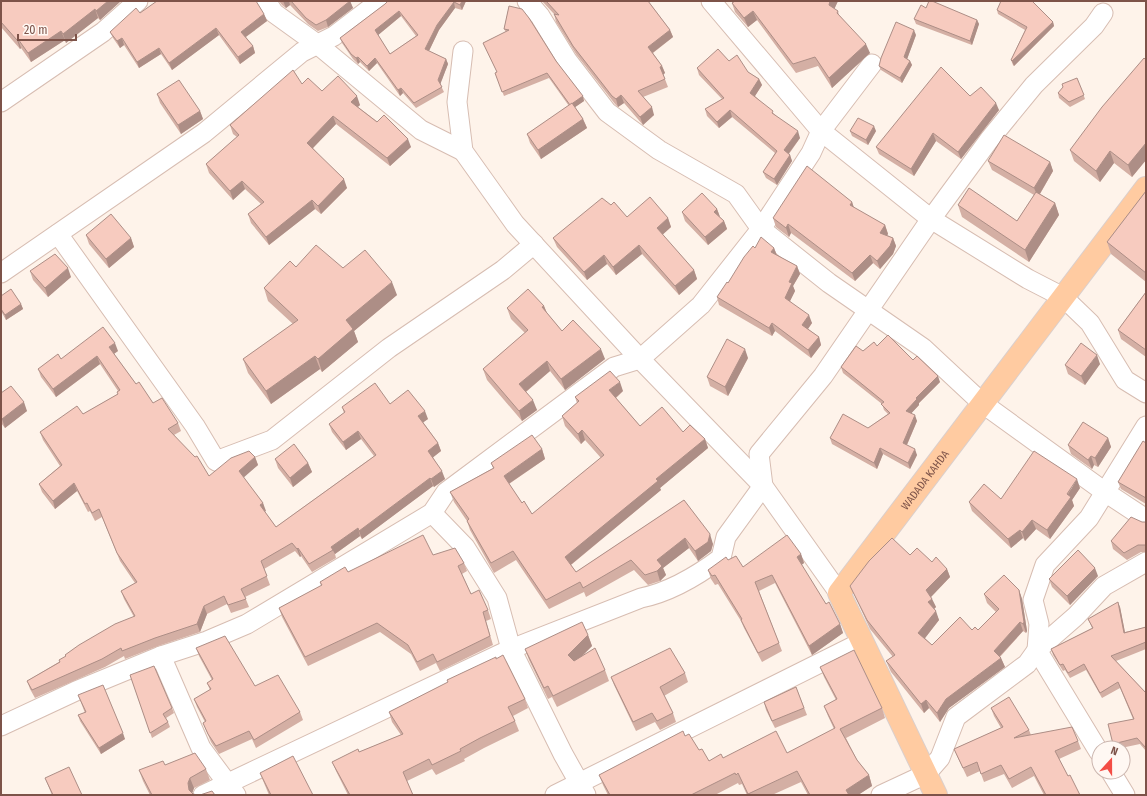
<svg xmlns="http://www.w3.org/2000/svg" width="1147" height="796" viewBox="0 0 1147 796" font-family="'Fira Sans Condensed',sans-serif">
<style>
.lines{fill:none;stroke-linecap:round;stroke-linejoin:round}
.minor-casing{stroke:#d7bdb2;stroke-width:21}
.major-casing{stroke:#dbcfcc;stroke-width:24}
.minor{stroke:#fff;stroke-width:19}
.major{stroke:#ffcba1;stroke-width:22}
.wall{fill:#d4afa4;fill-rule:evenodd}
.shaded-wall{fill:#ad8e86}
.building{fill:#f7cbbf;stroke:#ad8e86;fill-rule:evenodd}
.labels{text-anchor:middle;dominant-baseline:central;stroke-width:3.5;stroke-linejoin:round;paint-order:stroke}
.street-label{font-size:11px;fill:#7d5349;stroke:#fff8f3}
</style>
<rect width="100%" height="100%" fill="#fef3ea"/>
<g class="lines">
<defs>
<g id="minor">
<polyline points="266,1 274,13 317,44 421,130 463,151"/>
<polyline points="527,1 540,16 567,60 607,112 659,150 736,194 761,229 829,283 923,348 982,403 1105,492 1146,519"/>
<polyline points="711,1 821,131 931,219 1028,279 1063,297 1090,323 1125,380 1146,393"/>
<polyline points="463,51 457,102 463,151 515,224 640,359 763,486 839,593"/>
<polyline points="1,102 103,32 138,1"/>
<polyline points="58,234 195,426 216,461 272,440 389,348 503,270 534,244"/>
<polyline points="1,273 204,133 302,52 334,36 380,1"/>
<polyline points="432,513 465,547 497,598 511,649 563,754 586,795"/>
<polyline points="161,656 201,748 236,795"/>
<polyline points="1,726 76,691 161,656 207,641 247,624 432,513 446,492 614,367 640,359 701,305 761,229 811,153 821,131 872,64"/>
<polyline points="1099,752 1037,650 1039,624 1033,600 1045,565 1089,518 1146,426"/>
<polyline points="1111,772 1125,795"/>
<path d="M203 795 511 649 641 598C670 592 697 576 721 558L726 537 763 486 759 454 823 376 931 219 989 140 1034 85 1094 26 1103 13"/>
<polyline points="555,795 862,642"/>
<polyline points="881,795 926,774 940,758 956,717 1027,664 1037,650 1076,616 1104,586 1146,562"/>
</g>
<g id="major">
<path id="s1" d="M936 795 839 593 1146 188"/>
</g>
</defs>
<use href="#minor" class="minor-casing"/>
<use href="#major" class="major-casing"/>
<use href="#minor" class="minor"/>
<use href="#major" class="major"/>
</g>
<g class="wall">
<polygon points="1,1 121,1 100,20 98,18 66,43 65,40 31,62 21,48 20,49 1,27"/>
<polygon points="279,1 350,1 353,8 328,27 318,31 308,24 290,5 286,8 282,5"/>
<path d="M466 1 462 10 455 8 439 30 429 51 446 59 448 64 440 84 444 92 416 108 403 93 400 96 377 63 369 71 360 62 358 64 353 59 342 43 340 38 385 4ZM401 16 416 36 390 54 378 35Z"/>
<polygon points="542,1 648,1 670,30 673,37 653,53 662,66 665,73 663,74 668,87 643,97 654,115 643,125 624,103 618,107 615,104 576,54 556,22 554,14"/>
<polygon points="735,1 838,1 834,9 838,11 839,15 870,53 832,88 818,66 796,73 757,20 748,27 735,12 732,3"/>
<polygon points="509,6 556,61 584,101 575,107 583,119 587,128 541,159 530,143 527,134 569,106 549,78 504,96 495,73 497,72 483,43 506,32 504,29"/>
<polygon points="926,8 977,20 979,24 972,45 916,24 914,19"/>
<polygon points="997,10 1053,22 1054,26 1014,66 1013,65 1011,60 1025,30 998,14"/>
<polygon points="264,14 267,21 246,37 253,46 255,53 240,64 219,35 172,70 161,54 139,68 124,45 120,48 113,38 110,32"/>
<polygon points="916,35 907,59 910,61 912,65 902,83 881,70 879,66"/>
<polygon points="1146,60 1146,160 1132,177 1114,163 1100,182 1074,161 1070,150"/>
<polygon points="729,61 748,72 759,79 762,85 755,96 800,138 789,154 790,155 792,161 777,185 766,178 763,172 775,153 732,117 719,128 707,116 705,109 722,99 699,75 697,68"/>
<polygon points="1077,78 1085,99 1070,107 1059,98 1058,93"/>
<polygon points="302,84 360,105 358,107 411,147 390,166 336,124 313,148 347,188 321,214 315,209 269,245 251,223 248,214 261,204 245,189 233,200 209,173 206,164 237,137 233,134 230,125"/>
<polygon points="157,94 200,111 203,119 181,134 160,103"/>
<polygon points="970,96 999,110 961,159 936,141 914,176 879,154 876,147"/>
<polygon points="850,131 876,131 868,145 852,136"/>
<polygon points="988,161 1050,162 1053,171 1040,194 1055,203 1059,215 1029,262 962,217 958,205 1017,221 1034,195 992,170"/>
<polygon points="1146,191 1146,282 1111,254 1107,242"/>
<polygon points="852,202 854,208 885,225 888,234 887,235 893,238 896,246 893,254 880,269 873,263 855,281 791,233 789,237 776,227 773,218"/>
<polygon points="611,205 627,217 668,218 671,227 662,235 694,270 697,279 679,295 642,254 616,275 607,264 587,280 557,247 553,238"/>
<polygon points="717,209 720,217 724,221 727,229 708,245 685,221 682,212"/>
<polygon points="86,235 131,238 134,247 109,268 89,244"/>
<polygon points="755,248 774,248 777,255 797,266 800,274 793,286 795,291 790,301 812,323 808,329 819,337 821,345 811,358 775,331 772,336 719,305 717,297 728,283"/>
<polygon points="296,267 343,268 397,295 354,331 358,342 322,372 320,369 271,404 248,373 243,359 293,324 268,301 264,288"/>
<polygon points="30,271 71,277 48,297 33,280"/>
<polygon points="1146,292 1146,357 1121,339 1118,330"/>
<polygon points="1,296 21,304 23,309 6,320 1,311"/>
<polygon points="544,306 547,313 562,331 605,359 565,390 550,371 526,392 537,410 522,421 487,380 483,369 525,333 511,319 507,308"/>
<polygon points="877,346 913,360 940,382 919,403 919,405 911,413 917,421 907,445 917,455 910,469 883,454 877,469 832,444 830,438 868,428 888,414 884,410 882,404 843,373 841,367 863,351"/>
<polygon points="118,351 114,354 136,384 153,403 178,423 181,431 174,435 209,476 255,457 258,465 243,477 263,503 265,512 276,527 374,456 361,439 346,450 332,432 329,424 344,413 342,407 390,404 428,419 423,422 438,443 441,451 433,457 445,479 434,487 433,486 362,539 360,536 335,554 336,558 312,572 301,556 300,557 295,551 264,569 270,585 245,597 249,607 231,613 227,604 207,614 200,632 158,646 125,659 124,656 105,667 35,698 30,689 27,681 134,617 124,599 121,591 135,583 120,561 102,517 95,521 90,511 88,512 77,491 55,509 42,492 39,484 60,466 43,440 40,432 83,414 118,394 118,391 100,364 56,397 41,377 38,369 61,359"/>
<polygon points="748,358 728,396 710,386 707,377"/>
<polygon points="1100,364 1085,385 1068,374 1065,365"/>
<polygon points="623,391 616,398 640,426 683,432 705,439 708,448 660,488 661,490 571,565 576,572 684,500 713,544 711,551 698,561 689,548 663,568 666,575 660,581 648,585 634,570 586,597 584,592 549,609 516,560 494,573 470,530 467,521 454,502 450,492 493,468 491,463 542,449 545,459 509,484 522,503 532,514 601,458 585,440 581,444 565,426 562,416 577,403 575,397"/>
<polygon points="1,393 27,411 5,428 1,423"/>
<polygon points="1108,438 1111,447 1098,467 1094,465 1092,469 1071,454 1068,445"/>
<polygon points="1146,443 1146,504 1121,489 1118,482"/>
<polygon points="275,459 308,463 312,472 293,487 278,468"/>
<polygon points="1080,488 1072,500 1074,506 1050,539 1036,529 1025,541 1023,538 1011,548 972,511 969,502 1001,499"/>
<polygon points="1142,522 1146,522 1146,552 1141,552 1127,560 1113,549 1111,541"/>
<polygon points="801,554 804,563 801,565 826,604 840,624 843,633 812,655 775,583 759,591 782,651 762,662 744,628 741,621 718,584 715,585 711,579 708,570 743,567"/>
<polygon points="433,555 464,563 467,571 462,574 471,594 488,610 491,619 486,621 493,645 440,671 436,663 420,671 411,654 380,632 308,666 282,617 279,608 321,586 320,582 348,572"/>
<polygon points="910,555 932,562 947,569 950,577 931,597 936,607 934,609 939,620 925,638 932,645 972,630 978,630 996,612 987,603 984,594 1019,590 1022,599 1027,631 1026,633 1023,631 1000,657 1001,658 1005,667 949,708 940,722 929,708 924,713 891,672 886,661 893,657 870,629 854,594 850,586"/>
<polygon points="1098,576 1070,605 1052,587 1049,579"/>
<polygon points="1120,607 1125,632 1146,627 1146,649 1116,661 1146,693 1146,751 1140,744 1121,748 1114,748 1113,744 1133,719 1120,688 1102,698 1086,670 1070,678 1065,670 1063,671 1053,655 1051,649 1092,628 1088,619"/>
<polygon points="588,635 592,646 583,655 605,670 609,681 557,707 552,697 548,699 529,660 525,649"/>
<polygon points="196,648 255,686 300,712 303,720 256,748 252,739 219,754 211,742 203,723 205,722 197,707 194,699 210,690 207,683 212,680 199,656"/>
<polygon points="496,659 525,699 528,708 513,716 519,731 484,748 464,759 465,761 436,775 432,769 407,781 413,795 348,795 336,771 332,762 359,752 401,735 392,722 389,712"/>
<polygon points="820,667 882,708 885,718 846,738 857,760 869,775 872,786 858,795 808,795 801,782 772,795 747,795 742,784 739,785 738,783 715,795 608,795 603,785 599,775 685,736 709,761 723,758 787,753 834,729 828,716 824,706 836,700 824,677"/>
<polygon points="685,673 688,682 664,696 673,713 676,722 660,730 655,722 636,731 614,685 611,677"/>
<polygon points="130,675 172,708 174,713 166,718 168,722 170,727 152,738"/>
<polygon points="796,687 807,715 775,728 766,710 764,702"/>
<polygon points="78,695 125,739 101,754 80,721 78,715 85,713"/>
<polygon points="991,708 1029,730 1031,735 1078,741 1081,749 1059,759 1068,776 1080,795 1044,795 1034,776 1012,788 1004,774 984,782 980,771 967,777 958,758 954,749 1001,728 994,716"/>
<polygon points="165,765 206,769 210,780 194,788 192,793 197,795 150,795 143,781 139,770"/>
<polygon points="260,773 313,795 269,795 264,783"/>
<polygon points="45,778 82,795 52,795"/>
</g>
<g class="shaded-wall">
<polygon points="108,1 121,1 100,20 96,11"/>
<polygon points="283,1 289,1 290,5 286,8"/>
<polygon points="350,1 353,8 328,27 326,20"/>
<polygon points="462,1 466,1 462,10 460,5"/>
<polygon points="830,1 838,1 832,14 829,5"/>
<polygon points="454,2 455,8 439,30 427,55 425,49 437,25"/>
<polygon points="95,9 98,18 66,43 63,34"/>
<polygon points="399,11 401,16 377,36 375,30"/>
<polygon points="753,11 757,20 748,27 744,18"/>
<polygon points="264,14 267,21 244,38 241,32"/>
<polygon points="977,20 979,24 972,45 970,41"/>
<polygon points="1053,22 1054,26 1014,66 1012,61"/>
<polygon points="216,28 219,35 172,70 169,63"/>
<polygon points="670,30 673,37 651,54 648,47"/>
<polygon points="914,30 916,35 906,62 904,57"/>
<polygon points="61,31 65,40 31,62 28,53"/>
<polygon points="122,38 124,45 120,48 117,41"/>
<polygon points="18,39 21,48 20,49 17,40"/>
<polygon points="866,44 870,53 832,88 829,78"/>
<polygon points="253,46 255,53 240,64 238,57"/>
<polygon points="159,48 161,54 139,68 137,62"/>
<polygon points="358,57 360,62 358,64 356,58"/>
<polygon points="375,58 377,63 369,71 367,66"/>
<polygon points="446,59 448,64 440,85 438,80"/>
<polygon points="910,61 912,65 902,83 900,78"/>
<polygon points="662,66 665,73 663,75 660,67"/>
<polygon points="759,79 762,85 753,99 750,93"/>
<polygon points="401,88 403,93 400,96 398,90"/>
<polygon points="621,95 624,103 618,107 616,99"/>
<polygon points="357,96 360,105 354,110 351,102"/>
<polygon points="583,96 584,101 571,110 570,105"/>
<polygon points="996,103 999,110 961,159 958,152"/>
<polygon points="652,107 654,115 643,125 640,117"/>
<polygon points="730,110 732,117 719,128 717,122"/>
<polygon points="200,111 203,119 181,134 178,125"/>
<polygon points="333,116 336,124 310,151 307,143"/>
<polygon points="583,119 587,128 541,159 538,150"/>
<polygon points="874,126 876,131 868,145 866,140"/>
<polygon points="798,131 800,138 786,157 784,150"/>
<polygon points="933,133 936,141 914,176 911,169"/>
<polygon points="408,139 411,147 390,166 387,158"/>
<polygon points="1146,143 1146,160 1132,177 1128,165"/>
<polygon points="1110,151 1114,163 1100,182 1096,171"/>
<polygon points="790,155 792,161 777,185 774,179"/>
<polygon points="1050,162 1053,171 1038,197 1034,188"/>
<polygon points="344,179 347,188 321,214 318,206"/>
<polygon points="242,181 245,189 233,200 230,191"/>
<polygon points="312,200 315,209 269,245 266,237"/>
<polygon points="852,202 855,211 850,205"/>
<polygon points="1055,203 1059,215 1029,262 1025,250"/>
<polygon points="717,209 720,217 714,212"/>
<polygon points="668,218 671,227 660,237 657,228"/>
<polygon points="724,221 727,229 708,245 705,237"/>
<polygon points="788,224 791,233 789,237 786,228"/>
<polygon points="885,225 888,234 883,241 880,233"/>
<polygon points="131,238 134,247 109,268 106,259"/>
<polygon points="893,238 896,246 893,254 880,269 877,261"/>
<polygon points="639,245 642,254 616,275 613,267"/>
<polygon points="774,248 777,256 771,252"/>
<polygon points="604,255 607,264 587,280 584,272"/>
<polygon points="870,255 873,263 855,281 852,273"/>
<polygon points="797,266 800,274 793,286 795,291 788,305 785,298 789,282"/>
<polygon points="68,268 71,277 48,297 45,288"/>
<polygon points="694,270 697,279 679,295 675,286"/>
<polygon points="392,282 397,295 354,331 358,342 322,372 318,359 346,320"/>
<polygon points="21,304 23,309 6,320 5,315"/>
<polygon points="544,306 548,316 542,307"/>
<polygon points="809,315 812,323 805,333 802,325"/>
<polygon points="772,323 775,331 772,336 769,328"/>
<polygon points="819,337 821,345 811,358 808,350"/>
<polygon points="115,343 118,351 112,355 109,347"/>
<polygon points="601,349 605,359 565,390 561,379"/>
<polygon points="745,349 748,358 728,396 725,387"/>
<polygon points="1097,355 1100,364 1085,385 1081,376"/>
<polygon points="97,356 100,364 56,397 53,389"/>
<polygon points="315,356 320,369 271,404 266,391"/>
<polygon points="547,361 550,371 523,394 519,384"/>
<polygon points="938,376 940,382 919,403 919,405 908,417 906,411 916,398"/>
<polygon points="620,382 623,391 613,400 609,390"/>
<polygon points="533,400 537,410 522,421 519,411"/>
<polygon points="24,402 27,411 5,428 2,419"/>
<polygon points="425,411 428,419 421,424 418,416"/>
<polygon points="915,415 917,421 905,449 903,443"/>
<polygon points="582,430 585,440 581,444 578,434"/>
<polygon points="358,431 361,439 346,450 343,442"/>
<polygon points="1108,438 1111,447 1098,467 1095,458"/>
<polygon points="705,439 708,448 660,488 661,490 568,567 565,557 656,479"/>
<polygon points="438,443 441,451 431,459 428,451"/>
<polygon points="880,448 883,454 877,469 874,463"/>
<polygon points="542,449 545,459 507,485 504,476"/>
<polygon points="915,449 917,455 910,469 908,463"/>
<polygon points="1091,456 1094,465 1092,469 1088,460"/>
<polygon points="255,457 258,465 242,479 239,471"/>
<polygon points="308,463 312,472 293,487 290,478"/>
<polygon points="442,471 445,479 434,487 431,479"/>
<polygon points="430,478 433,486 362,539 359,531"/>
<polygon points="1077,479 1080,488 1072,500 1074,506 1050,539 1047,530"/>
<polygon points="74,483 77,491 55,509 53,501"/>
<polygon points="263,503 266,511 263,513 260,505"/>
<polygon points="1032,520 1036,529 1025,541 1022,532"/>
<polygon points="358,528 360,536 335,554 331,547"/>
<polygon points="1020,530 1023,538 1011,548 1008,539"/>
<polygon points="710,534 713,544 711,551 698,561 695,551"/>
<polygon points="685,538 689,548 663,568 666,575 660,581 657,571 657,560"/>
<polygon points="298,548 301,556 300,557 297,549"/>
<polygon points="801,554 804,563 800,566 797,557"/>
<polygon points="1095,568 1098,576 1070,605 1067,596"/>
<polygon points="947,569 950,577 929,599 926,590"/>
<polygon points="1019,590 1022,599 1027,631 1026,633 1023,624"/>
<polygon points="932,599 936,607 932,611 928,602"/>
<polygon points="1118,602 1120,607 1126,638 1124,633"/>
<polygon points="204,606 207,614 200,632 197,624"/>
<polygon points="936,611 939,620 922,642 918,633"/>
<polygon points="1020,622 1023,631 997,659 994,651"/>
<polygon points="840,624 843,633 812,655 809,646"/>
<polygon points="588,635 592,646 572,666 568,655"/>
<polygon points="1001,658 1005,667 949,708 940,722 937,713 946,699"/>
<polygon points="926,700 929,708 924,713 921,704"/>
<polygon points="123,733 125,739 101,754 99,748"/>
<polygon points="869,775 872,786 858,795 848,795 846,790"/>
<polygon points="190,778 194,788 192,794 189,790 188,783"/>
</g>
<g class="building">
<polygon points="1,1 108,1 96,11 95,9 63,34 61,31 28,53 18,39 17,40 1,22"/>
<polygon points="157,1 256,1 264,14 241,32 253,46 238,57 216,28 169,63 159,48 137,62 122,38 117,41 110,32 136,8 140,13"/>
<polygon points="291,1 350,1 326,20 316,25 306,18"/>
<path d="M388 1H462L460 5 454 2 437 25 425 49 446 59 438 80 442 87 414 103 401 88 398 90 375 58 367 66 358 57 356 58 351 54 340 38 385 4ZM399 11 418 35 390 54 375 30Z"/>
<polygon points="546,1 648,1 670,30 648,47 662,66 660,67 665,79 638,91 652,107 640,117 621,95 616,99 612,96 573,46 554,14 559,15"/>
<polygon points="735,1 830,1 829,5 838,11 837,13 866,44 829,78 815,57 793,64 753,11 744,18 732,3"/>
<polygon points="929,1 932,1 977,20 970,41 914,19 921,5 926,8"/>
<polygon points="1001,1 1032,1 1053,22 1012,61 1011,60 1027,27 997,10"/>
<polygon points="509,6 522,9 529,18 556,61 583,96 570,105 547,73 502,92 495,73 497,72 483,43 509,30 504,29"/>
<polygon points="896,22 914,30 904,57 910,61 900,78 879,66 881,58"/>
<polygon points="718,49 729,61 737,55 748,72 759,79 750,93 773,111 772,113 798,131 784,150 790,155 774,179 763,172 777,151 730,110 717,122 705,109 724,98 697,68"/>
<polygon points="1144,58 1146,60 1146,143 1128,165 1110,151 1096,171 1070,150 1102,107"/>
<polygon points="941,67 970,96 981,87 996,103 958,152 933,133 911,169 876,147"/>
<polygon points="293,70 302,84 308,78 322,91 338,76 357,96 351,102 377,122 384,115 408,139 387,158 333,116 307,143 344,179 318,206 312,200 266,237 248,214 264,202 242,181 230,191 206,164 239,135 230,125"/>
<polygon points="1077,78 1084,95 1069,102 1058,93 1063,87 1062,84"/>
<polygon points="179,80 200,111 178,125 157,94"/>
<polygon points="572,103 583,119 538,150 527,134"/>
<polygon points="858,118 874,126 866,140 850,131"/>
<polygon points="1004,135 1050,162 1034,188 988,161"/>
<polygon points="807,166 852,202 850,205 885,225 880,233 893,238 890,246 877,261 870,255 852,273 788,224 786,228 773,218"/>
<polygon points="969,188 1017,221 1036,192 1055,203 1025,250 958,205"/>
<polygon points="1146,191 1146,273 1107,242"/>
<polygon points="702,193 717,209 714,212 724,221 705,237 682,212"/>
<polygon points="650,197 668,218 657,228 694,270 675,286 639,245 613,267 604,255 584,272 553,238 602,198 611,205 614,202 627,217"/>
<polygon points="111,214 131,238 106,259 86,235"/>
<polygon points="761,237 774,248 771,252 797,266 789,282 792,283 785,298 809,315 802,325 819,337 808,350 772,323 769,328 717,297 727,282 728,283 744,257 753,246 755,248"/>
<polygon points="316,245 343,268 365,250 392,282 346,320 353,329 318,359 315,356 266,391 243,359 298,320 264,288 290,261 296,267"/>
<polygon points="55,254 68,268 45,288 30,271"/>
<polygon points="11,289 21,304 5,315 1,309 1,296"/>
<polygon points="528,289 544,306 542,307 562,331 573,320 601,349 561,379 547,361 519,384 533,400 519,411 483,369 528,330 507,308"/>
<polygon points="1146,292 1146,350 1118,330"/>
<polygon points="103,327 115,343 109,347 136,384 139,382 153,403 162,398 178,423 168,429 195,457 197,456 209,476 231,458 249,451 255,457 239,471 263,503 260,505 276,527 376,455 358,431 343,442 329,424 345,412 342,407 375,383 390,404 408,390 425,411 418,416 438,443 428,451 442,471 431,479 430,478 359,531 358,528 331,547 333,550 309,564 298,548 297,549 292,543 261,561 267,576 241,589 246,599 228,605 224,596 204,606 197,624 155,638 122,651 121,648 102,659 32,690 27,681 60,662 59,660 66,656 65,655 79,645 115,624 135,616 121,591 137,582 117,553 99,509 92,513 87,503 85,504 74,483 53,501 39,484 62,465 40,432 77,406 83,414 118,394 117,392 120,390 97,356 53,389 38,369 58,354 61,359"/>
<polygon points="888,335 913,360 917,356 938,376 916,398 917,399 906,411 915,415 903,443 915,449 908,463 880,448 874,463 830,438 843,414 868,428 890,413 881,404 884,402 841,367 856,346 863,351 874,342 877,346"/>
<polygon points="727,339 745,349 725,387 707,377"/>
<polygon points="1081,343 1097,355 1081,376 1065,365"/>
<polygon points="610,371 620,382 609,390 640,426 662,407 683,432 690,425 705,439 656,479 658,481 565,557 576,572 684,500 710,534 708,542 695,551 685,538 657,560 662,566 657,571 645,575 631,560 583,588 580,582 546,600 513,551 491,563 467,521 469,519 450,492 494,468 491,463 532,435 542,449 504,476 522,503 524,501 532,514 604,455 582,430 578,434 562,416 579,401 575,397"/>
<polygon points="11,386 24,402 2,419 1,418 1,393"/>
<polygon points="1083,422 1108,438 1095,458 1091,456 1088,460 1068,445"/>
<polygon points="1143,441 1146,443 1146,498 1118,482"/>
<polygon points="294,444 308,463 290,478 275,459"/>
<polygon points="1034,451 1077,479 1067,494 1071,497 1047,530 1032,520 1022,532 1020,530 1008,539 969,502 984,484 1001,499"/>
<polygon points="1131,517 1142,522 1146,522 1146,545 1138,545 1124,553 1111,541"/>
<polygon points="423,535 433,555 455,548 464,563 458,566 471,594 479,590 488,610 483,612 490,636 437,662 433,654 417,662 408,645 377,623 305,657 279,608 322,585 320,582 345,567 348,572"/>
<polygon points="787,535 801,554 797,557 826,604 829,602 840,624 809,646 772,575 755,582 779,643 758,653 741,620 742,619 715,575 712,576 708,570 726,557 728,560 736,556 743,567"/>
<polygon points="892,538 910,555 917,548 932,562 936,557 947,569 926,590 932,599 928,602 936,611 918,633 932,645 960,617 972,630 975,627 978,630 999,609 984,594 1004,575 1019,590 1024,622 1023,624 1020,622 994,651 1001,658 946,699 937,713 926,700 921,704 888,663 886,661 895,655 867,620 850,586 869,561"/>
<polygon points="1078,550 1095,568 1067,596 1049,579"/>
<polygon points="1118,602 1124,633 1146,627 1146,642 1111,656 1146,693 1146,748 1137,738 1113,744 1108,724 1134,719 1118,682 1100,693 1084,664 1068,673 1063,664 1060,665 1051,649 1093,628 1088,619"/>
<polygon points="582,622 588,635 568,655 574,661 595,648 605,670 553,696 548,686 544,688 525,649"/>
<polygon points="225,636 255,686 278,675 300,712 254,740 249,731 216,746 208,734 203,723 206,721 194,699 211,689 207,683 213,679 196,648"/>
<polygon points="670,648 685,673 660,687 673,713 657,721 652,713 633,722 611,677"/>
<polygon points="854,650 882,708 840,729 857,760 869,775 846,790 849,795 810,795 797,771 748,794 738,773 736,775 735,773 691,795 610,795 599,775 683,731 685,736 689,734 699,750 702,749 709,761 721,754 723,758 776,731 787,753 835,728 824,706 837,699 820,667"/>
<polygon points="503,655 525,699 508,707 515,721 480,738 460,749 461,751 432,765 429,759 403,772 413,795 350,795 332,762 358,749 359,752 403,734 389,712 448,682 447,680 496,657 496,659"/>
<polygon points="154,666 172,708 163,714 168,722 150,733 130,675"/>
<polygon points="103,685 123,733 99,748 78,715 86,712 78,695"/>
<polygon points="796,687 804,708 772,721 764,702"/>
<polygon points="1009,697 1029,730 1014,738 1072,727 1078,741 1055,751 1068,776 1070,775 1080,795 1046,795 1031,767 1009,779 1001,765 981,774 977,762 963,768 954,749 1003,727 991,708"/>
<polygon points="195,753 206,769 190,778 188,783 189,790 193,794 197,795 152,795 139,770 163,761 165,765"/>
<polygon points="293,756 313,795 285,795 285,794 284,795 271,795 260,773"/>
<polygon points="69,767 82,795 53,795 45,778"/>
<polygon points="212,791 215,795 200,795"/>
</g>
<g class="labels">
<g class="street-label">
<text stroke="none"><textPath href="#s1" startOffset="366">WADADA KAHDA</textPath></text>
</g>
</g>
<rect width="1147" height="796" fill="none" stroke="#7d5349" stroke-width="4"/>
<g transform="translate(1111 760) rotate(21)"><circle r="19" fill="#fff8f3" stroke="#cbb6af"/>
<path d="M0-3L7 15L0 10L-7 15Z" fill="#f34d45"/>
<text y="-6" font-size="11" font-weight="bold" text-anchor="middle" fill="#7d5349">N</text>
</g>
<path d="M18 34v6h58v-6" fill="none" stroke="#7d5349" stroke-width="2"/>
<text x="24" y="34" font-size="12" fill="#7d5349" stroke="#fff8f3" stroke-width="3" paint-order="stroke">20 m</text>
</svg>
